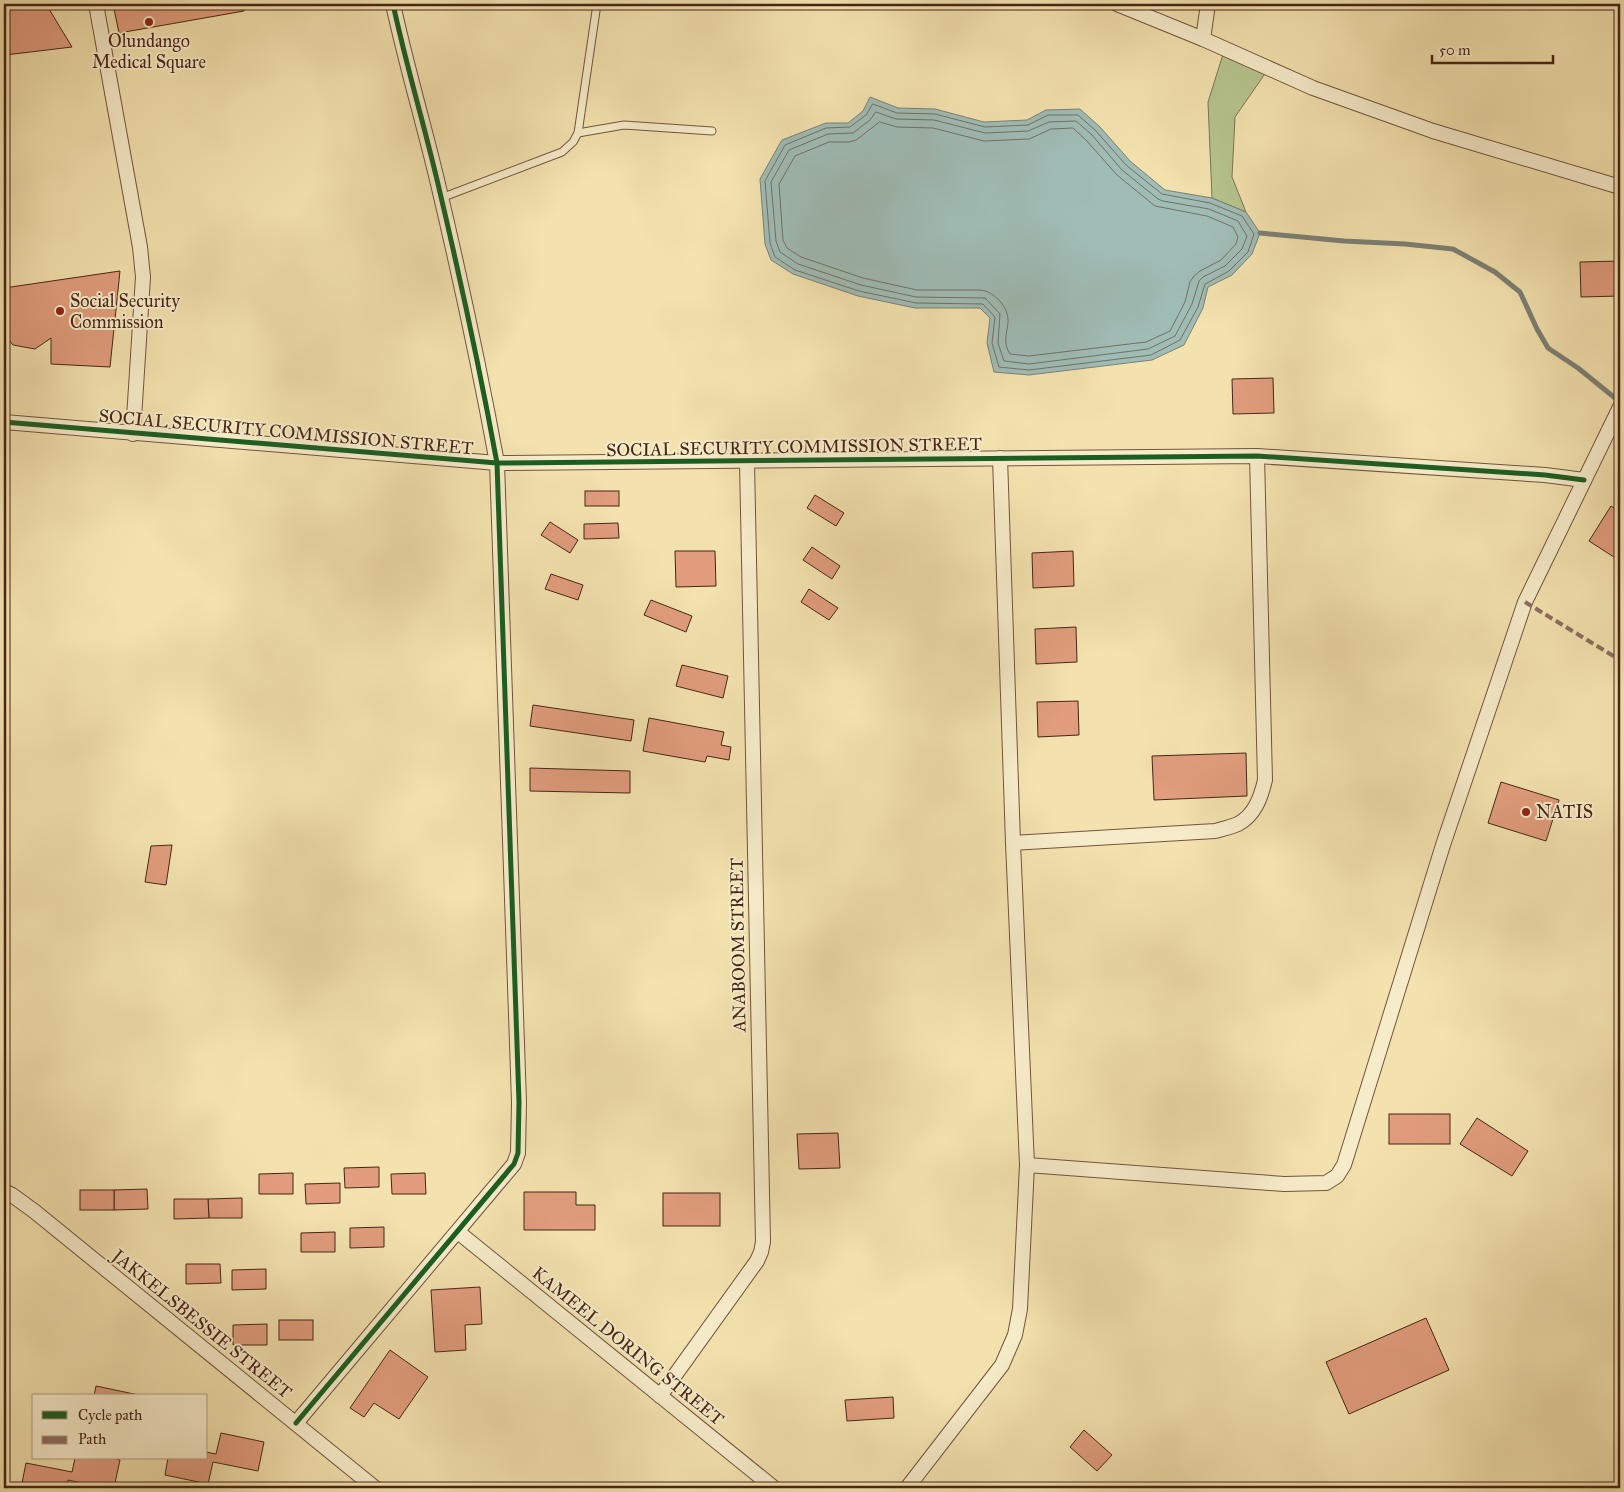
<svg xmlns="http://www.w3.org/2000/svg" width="1624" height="1492" viewBox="0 0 1624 1492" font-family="'IM FELL Great Primer',serif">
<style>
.green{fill:#b6c48e;stroke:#7e7452}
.water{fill:#9fbcb5;stroke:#7c8076}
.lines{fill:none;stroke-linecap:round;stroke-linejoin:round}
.shore{stroke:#737066;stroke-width:1}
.stream{stroke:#7c8076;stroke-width:5}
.building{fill:#e19d7d;stroke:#472517}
.lane-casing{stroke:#72543d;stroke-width:9}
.street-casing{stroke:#72543d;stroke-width:16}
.lane{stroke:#f7ecca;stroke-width:7}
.street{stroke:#f7ecca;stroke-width:14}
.quiet{stroke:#8d6e63;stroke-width:4;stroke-dasharray:8 4;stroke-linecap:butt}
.cycleway-casing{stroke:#f7ecca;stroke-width:8}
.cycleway{stroke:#1b5e20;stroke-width:5}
.poi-dot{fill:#8f2418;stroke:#f7ecca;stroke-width:2}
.labels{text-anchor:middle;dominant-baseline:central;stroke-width:4;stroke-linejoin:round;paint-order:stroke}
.poi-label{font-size:18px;fill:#472517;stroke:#f7ecca;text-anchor:start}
.street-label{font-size:18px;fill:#472517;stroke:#f7ecca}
</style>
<rect width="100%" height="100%" fill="#f3e2ae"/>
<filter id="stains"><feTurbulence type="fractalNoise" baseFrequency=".004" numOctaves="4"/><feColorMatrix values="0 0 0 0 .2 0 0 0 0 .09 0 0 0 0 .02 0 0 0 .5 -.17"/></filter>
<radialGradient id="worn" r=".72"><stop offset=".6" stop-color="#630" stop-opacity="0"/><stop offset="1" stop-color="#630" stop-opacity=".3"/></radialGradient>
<polygon class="green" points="1225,48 1269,68 1235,117 1232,177 1246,212 1212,198 1208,102"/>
<polygon class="water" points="870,97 898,108 935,109 984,122 1027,120 1046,110 1080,109 1100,127 1130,161 1165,190 1212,198 1246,212 1260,233 1252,254 1232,275 1208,287 1203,308 1184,345 1152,360 1029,375 994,372 987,343 990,318 980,308 915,308 858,296 793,274 771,260 765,244 760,179 779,145 782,140 826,123 848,123 863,111"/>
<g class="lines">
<g class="shore">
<polygon points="873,104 897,113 935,114 985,127 1028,125 1048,115 1078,115 1096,131 1126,165 1162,194 1210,203 1242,216 1254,234 1248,252 1229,271 1205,284 1198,307 1180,340 1151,355 1029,370 999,367 992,343 995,317 983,304 916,303 859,291 795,270 775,257 770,243 765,181 785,145 826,128 850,127 866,115"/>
<polygon points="876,112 896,119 934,120 985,133 1028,131 1049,122 1076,121 1092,135 1122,170 1158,199 1163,201 1209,209 1238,221 1247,236 1242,249 1225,266 1203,277 1199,281 1192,304 1175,336 1148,349 1029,364 1004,361 998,343 1000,314 985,298 916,297 861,285 798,264 780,252 776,241 771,182 789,150 828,134 853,133 870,120"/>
<path d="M880 122 897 127 933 128 984 141 1029 139 1051 129 1073 128 1086 140 1117 175 1155 206 1207 216 1233 227 1238 237 1236 244 1221 260 1200 271 1194 276 1190 282 1185 302 1170 331 1146 342 1029 356 1010 354C997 334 1020 322 998 299 992 294 988 291 981 290H917L863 278 801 257 787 248 783 240 779 184 795 156 829 142H849L856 140Z"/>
</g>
<polyline class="stream" points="1260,233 1344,241 1405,244 1453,249 1495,272 1520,292 1537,329 1548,348 1578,368 1620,402"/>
</g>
<g class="building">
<polygon points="4,4 46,4 72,47 5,55 4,50"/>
<polygon points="113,4 243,4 244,11 119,33"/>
<polygon points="1620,261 1620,296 1581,297 1580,262"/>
<polygon points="120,271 110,367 51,364 51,338 35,349 13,345 4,334 4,288"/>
<polygon points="1273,378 1274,413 1233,414 1232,379"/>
<rect x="585" y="491" width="34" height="15"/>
<polygon points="815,495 844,513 836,526 807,508"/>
<polygon points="1611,506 1620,512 1620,561 1589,541"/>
<polygon points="550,522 578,540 570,553 541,535"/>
<polygon points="618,523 619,538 584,539 584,524"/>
<polygon points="812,547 840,566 832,579 803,560"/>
<polygon points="675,551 715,551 716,586 676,587"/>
<polygon points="1073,551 1074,586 1033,588 1032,553"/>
<polygon points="551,574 583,585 578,600 545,589"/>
<polygon points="809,589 838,608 829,620 801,602"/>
<polygon points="651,600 692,616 686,632 644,615"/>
<polygon points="1076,627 1077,662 1036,664 1035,629"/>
<polygon points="682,665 728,676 723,698 676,686"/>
<polygon points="1078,701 1079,735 1038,737 1037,702"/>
<polygon points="533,705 634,720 631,741 530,726"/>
<polygon points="649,718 724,732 721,745 731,747 729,760 707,756 705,762 643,751"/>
<polygon points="1246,753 1247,796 1154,800 1152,756"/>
<polygon points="530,768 630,771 630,793 530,791"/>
<polygon points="1501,782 1559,800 1546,841 1488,823"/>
<polygon points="172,845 166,885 145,882 151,846"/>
<rect x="1389" y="1114" width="61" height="30"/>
<polygon points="1477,1118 1528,1151 1512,1176 1460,1144"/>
<polygon points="838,1133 840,1168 799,1169 797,1134"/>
<polygon points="379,1167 379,1187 345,1188 344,1168"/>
<polygon points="293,1173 293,1194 259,1194 259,1174"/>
<polygon points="425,1173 426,1194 392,1194 391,1174"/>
<polygon points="340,1183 340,1203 306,1204 305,1184"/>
<polygon points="147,1189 148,1209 114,1210 114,1190"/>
<rect x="80" y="1190" width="34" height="20"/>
<polygon points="524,1192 576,1192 576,1205 595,1205 595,1230 524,1230"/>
<rect x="663" y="1193" width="57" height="33"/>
<polygon points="242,1198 242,1218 209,1218 208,1199"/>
<polygon points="174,1199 208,1199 209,1218 174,1219"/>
<polygon points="384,1227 384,1247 350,1248 350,1228"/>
<polygon points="335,1232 335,1252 301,1252 301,1233"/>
<polygon points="186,1264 220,1264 221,1283 186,1284"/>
<polygon points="266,1269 266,1289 232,1290 232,1270"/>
<polygon points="480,1287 482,1324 465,1325 466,1350 435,1352 431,1290"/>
<polygon points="1426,1318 1449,1370 1349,1414 1326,1362"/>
<rect x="279" y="1320" width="34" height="20"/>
<polygon points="267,1324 267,1345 233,1345 233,1325"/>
<polygon points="390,1350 428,1377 399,1419 374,1403 364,1417 350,1408"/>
<polygon points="96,1386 139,1395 139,1396 94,1396"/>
<polygon points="893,1397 894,1418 847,1421 845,1400"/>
<polygon points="1084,1430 1112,1455 1097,1471 1070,1447"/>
<polygon points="221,1433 264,1442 258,1471 213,1462 208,1484 165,1475 168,1458 206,1458 206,1452 216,1454"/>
<polygon points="75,1458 113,1458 120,1460 115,1483 142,1488 105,1488 68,1480 67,1488 21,1488 26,1463 72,1472"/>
</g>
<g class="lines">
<defs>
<g id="lane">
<polyline points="578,133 624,125 712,131"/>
<polyline points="441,198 562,152 573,142 578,133 597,4"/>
</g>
<g id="street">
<polyline points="96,4 140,247 143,277 133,434"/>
<polyline points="1117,4 1203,39 1313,88 1433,131 1620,187"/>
<polyline points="1203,39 1208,4"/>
<polyline points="4,422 497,463 1257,456 1545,475 1584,480"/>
<path d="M1013 843 1215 831C1222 829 1231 827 1238 824 1255 815 1261 797 1265 780L1257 456"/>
<polyline points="1027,1165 1284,1184 1326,1183 1337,1176 1344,1165 1443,845 1525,602 1620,407"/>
<polyline points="4,1191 12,1195 34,1211 375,1488"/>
<polyline points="458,1232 774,1488"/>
<polyline points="660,1396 757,1261 761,1252 763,1242 747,462"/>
<path d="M296 1423 514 1164 518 1153 519 1102 497 463C480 370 460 277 438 184 424 124 406 65 393 4"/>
<polyline points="907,1488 1002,1365 1015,1335 1020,1309 1027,1165 1013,843 1000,458"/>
</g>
</defs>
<use href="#lane" class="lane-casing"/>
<use href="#street" class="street-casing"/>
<use href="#lane" class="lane"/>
<use href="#street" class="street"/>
<polyline class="quiet" points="1525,602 1620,660"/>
<defs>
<g id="cycleway">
<polyline points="4,422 497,463 1257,456 1545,475 1584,480"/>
<path d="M296 1423 514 1164 518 1153 519 1102 497 463C480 370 460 277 438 184 424 124 406 65 393 4"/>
</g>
</defs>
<use href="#cycleway" class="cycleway-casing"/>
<use href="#cycleway" class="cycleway"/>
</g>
<g class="poi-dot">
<circle cx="149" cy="22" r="5"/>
<circle cx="60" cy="311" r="5"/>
<circle cx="1526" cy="812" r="5"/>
</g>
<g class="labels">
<g class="poi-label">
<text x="149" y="41" text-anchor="middle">Olundango<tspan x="149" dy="21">Medical Square</tspan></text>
<text x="70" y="301">Social Security<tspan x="70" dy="21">Commission</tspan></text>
<text x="1536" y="812">NATIS</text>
</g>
<g class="street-label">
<text transform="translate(286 432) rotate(5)">SOCIAL SECURITY COMMISSION STREET</text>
<text transform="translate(794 447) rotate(-1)">SOCIAL SECURITY COMMISSION STREET</text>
<text transform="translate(738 945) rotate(-91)">ANABOOM STREET</text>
<text transform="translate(202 1324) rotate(39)">JAKKELSBESSIE STREET</text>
<text transform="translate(628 1346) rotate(39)">KAMEEL DORING STREET</text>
</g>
</g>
<rect width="1624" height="1492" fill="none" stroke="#f3e2ae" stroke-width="20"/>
<rect x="5" y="5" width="1614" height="1482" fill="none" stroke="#472517" stroke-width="2.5"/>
<rect x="10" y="10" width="1604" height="1472" fill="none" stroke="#472517"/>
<rect x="32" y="1394" width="175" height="65" fill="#f7ecca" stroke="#b19c82"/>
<rect x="42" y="1411" width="25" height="8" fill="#1b5e20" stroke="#b19c82"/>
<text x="78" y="1420" font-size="15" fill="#472517">Cycle path</text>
<rect x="42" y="1436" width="25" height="8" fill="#8d6e63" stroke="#b19c82"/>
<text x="78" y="1444" font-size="15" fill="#472517">Path</text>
<path d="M1432 55v8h121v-8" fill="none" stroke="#472517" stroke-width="2.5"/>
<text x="1439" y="55" font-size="15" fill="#472517" stroke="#f7ecca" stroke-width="4" paint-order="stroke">50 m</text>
<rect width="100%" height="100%" filter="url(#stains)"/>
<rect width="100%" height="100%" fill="url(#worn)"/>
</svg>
